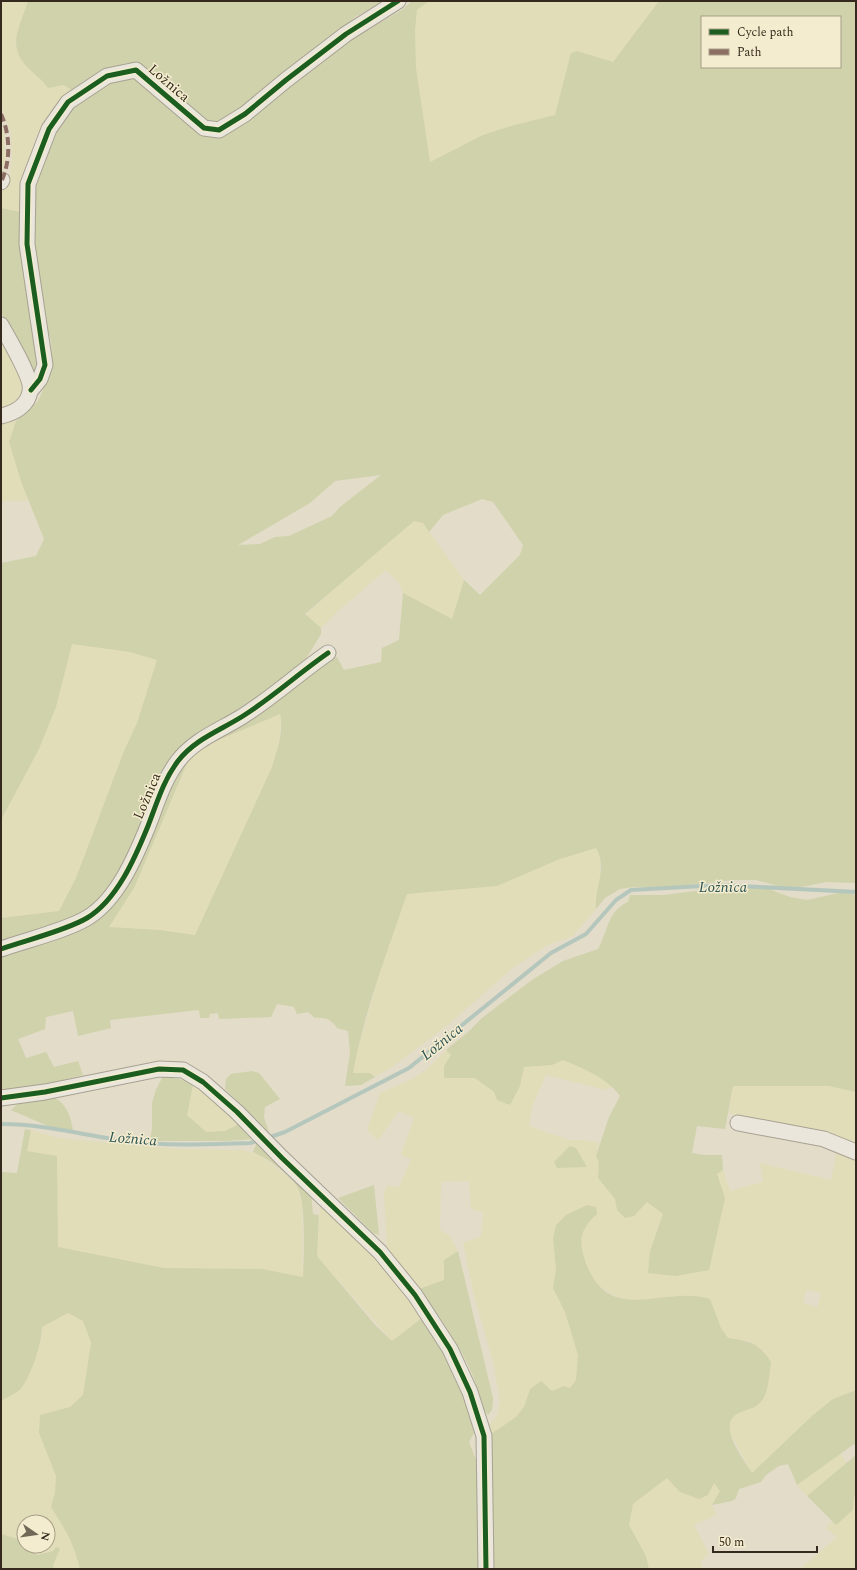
<svg xmlns="http://www.w3.org/2000/svg" width="857" height="1570" viewBox="0 0 857 1570" font-family="Spectral,serif">
<style>
.farmland{fill:#e2ddb9;fill-rule:evenodd}
.green{fill:#cfd2ab;fill-rule:evenodd}
.lines{fill:none;stroke-linecap:round;stroke-linejoin:round}
.stream{stroke:#b5c7bd;stroke-width:4}
.minor-casing{stroke:#a7a192;stroke-width:17}
.minor{stroke:#eae6db;stroke-width:15}
.quiet{stroke:#8d6e63;stroke-width:4;stroke-dasharray:8 4;stroke-linecap:butt}
.cycleway-casing{stroke:#f4ecce;stroke-width:8}
.cycleway{stroke:#1b5e20;stroke-width:5}
.labels{text-anchor:middle;dominant-baseline:central;stroke-width:3;stroke-linejoin:round;paint-order:stroke}
.street-label{font-size:14px;fill:#34291c;stroke:#f4ecce}
.water-label{font-size:15px;font-style:italic;fill:#2b5354;stroke:#f4ecce}
</style>
<rect width="100%" height="100%" fill="#e2dcc8"/>
<g class="farmland">
<polygon points="1,1 28,1 15,45 20,58 45,82 48,88 64,85 74,92 53,109 42,125 35,139 21,212 1,208 1,192 9,181 12,158 11,133 1,106"/>
<polygon points="429,1 659,1 613,62 577,51 555,115 511,126 483,135 430,162 416,68 415,30 417,10"/>
<polygon points="1,121 4,134 6,159 1,177"/>
<polygon points="1,332 7,341 24,388 21,399 1,411"/>
<polygon points="1,421 16,421 9,442 28,501 1,501"/>
<polygon points="414,521 423,523 464,580 452,620 403,593 399,583 386,570 338,611 321,628 305,615"/>
<polygon points="72,643 130,652 157,660 137,723 124,751 76,878 59,911 1,918 1,820 39,749 56,707"/>
<polygon points="280,713 281,720 279,742 272,767 195,935 160,930 108,927 134,888 191,754 202,747"/>
<polygon points="596,848 600,856 600,880 595,903 596,909 573,936 546,946 514,967 449,1024 395,1065 375,1077 370,1073 353,1074 358,1049 377,982 407,894 497,886 560,859"/>
<path d="M446 1050 451 1055 444 1066V1078H475L494 1092 520 1086 524 1067 552 1065 563 1060 589 1071 612 1086 606 1090 546 1075 533 1104 529 1126 569 1140H586L599 1143 596 1156 599 1162 598 1178 615 1199 617 1210 634 1216 647 1202 663 1214 655 1235 725 1198 717 1173 723 1170 730 1191 763 1182 760 1163 831 1180 837 1150 856 1159V1390L833 1399 813 1415 752 1473 729 1431 730 1422 736 1414 759 1404 764 1397 771 1362 764 1351 749 1341 728 1338 721 1328 710 1299 679 1297 642 1300 624 1299 611 1294 595 1283 586 1264 579 1243 586 1224 566 1215 556 1225 553 1238 556 1269 553 1288 565 1312 578 1355 576 1380 570 1388 564 1387 552 1391 541 1381 530 1389 524 1407 516 1417 488 1436 490 1424 497 1416 500 1402 494 1365 474 1295 463 1243 481 1236 483 1212 471 1209 469 1181 441 1182 440 1230 450 1236 458 1251 444 1260V1280L419 1289 387 1248 384 1194 387 1185 399 1187 411 1159 401 1155 414 1118 399 1111 378 1140 367 1130 380 1093 414 1078 427 1069ZM806 1290 821 1293 818 1307 803 1303Z"/>
<polygon points="193,1085 208,1095 239,1124 225,1131 206,1132 187,1115"/>
<polygon points="733,1085 829,1086 856,1092 856,1149 729,1113"/>
<polygon points="31,1130 58,1138 178,1149 243,1150 260,1155 288,1177 298,1188 302,1203 303,1277 262,1269 164,1268 57,1247 57,1157 27,1151"/>
<polygon points="322,1205 375,1254 422,1318 392,1341 317,1256 320,1209"/>
<polygon points="68,1313 83,1321 91,1343 83,1395 70,1407 40,1415 39,1433 56,1476 55,1493 51,1507 66,1528 74,1545 80,1569 54,1569 53,1565 60,1549 37,1555 28,1546 48,1546 48,1522 24,1522 24,1542 21,1540 1,1534 1,1401 22,1387 36,1357 42,1337 42,1327"/>
<polygon points="840,1453 846,1463 807,1496 797,1485"/>
<polygon points="667,1478 680,1492 714,1483 720,1491 712,1505 716,1515 694,1525 709,1554 700,1562 703,1569 649,1569 646,1556 629,1525 633,1504"/>
<polygon points="856,1495 856,1569 800,1569 837,1537 826,1528 832,1522 835,1525"/>
</g>
<g class="green">
<path d="M28 1H386L355 17 313 54 226 124 212 125 181 106 149 70 140 65 126 63 104 71 74 92 64 85 48 88C43 80 35 75 28 68 6 46 20 27 28 1Z"/>
<path d="M412 1H429L417 10 415 30 416 68 430 162 483 135 511 126 555 115 571 53 577 51 613 62 659 1H856V883L826 882 802 887H782L756 880H734L661 888 634 887 620 889 605 898 596 909C594 889 608 868 596 848L560 859 497 886 407 894C387 953 364 1012 353 1073H370L375 1077 361 1085 345 1086 350 1053 348 1031 337 1028C331 1019 325 1017 315 1018L308 1012 297 1014 294 1007 277 1004 271 1017 219 1019 218 1013 210 1014 209 1018H200L199 1010 110 1020 111 1028 78 1036 73 1011 46 1017 45 1029 18 1039 26 1058 46 1052 54 1067 78 1061 83 1075 43 1085 1 1091V956L72 933 93 922 133 873 161 797 183 759 194 747 251 714 299 679 337 657 344 670 381 662 382 648 399 640 403 593 452 619 464 580 480 595 520 555 523 545 493 502 482 499 443 515 429 532 423 523 414 521 305 614 321 628V634L301 667 246 710 188 743 170 761 152 790 131 853 122 875 102 903 88 914 75 920 1 944V918L59 911 76 878 124 751 137 723 157 660 130 652 72 644 56 707 39 749 1 820V563L36 556 44 539 22 484 9 442 16 421 38 401 43 390 52 358 51 341 43 316 31 217 33 196 54 129 68 113 106 82 130 75 140 77C158 92 192 135 216 138 220 138 226 134 230 132L327 54 402 10ZM702 17H840V67H702ZM381 475 340 507 332 516 289 536 275 537 260 544 238 545 310 503 335 481ZM280 714C284 732 277 750 272 767L195 935 160 930 109 927 134 888 191 754 202 747Z"/>
<polygon points="1,208 21,212 19,220 33,317 40,356 34,375 1,312"/>
<path d="M734 886 766 888 790 897 807 900 843 892 856 895V1092L829 1086H733L725 1129 697 1126 692 1153 704 1155H722L723 1170 717 1174 725 1198 709 1270 676 1276 648 1273 650 1251 663 1214 647 1202 634 1216 625 1218 617 1210 615 1199 598 1178 599 1162 596 1156 609 1117 620 1096C606 1077 584 1069 563 1060L552 1065 524 1067 520 1086 510 1105 497 1100 494 1092 475 1078H444V1066L451 1055 446 1050 467 1033 482 1018 532 980 563 961 598 949C608 932 607 911 628 902L630 895H664Z"/>
<polygon points="252,1071 259,1073 280,1099 265,1107 264,1117 269,1132 225,1089 226,1079 231,1074"/>
<polygon points="163,1076 187,1081 193,1085 187,1115 206,1132 225,1131 239,1124 254,1139 225,1141 150,1141 152,1129 152,1103 156,1090"/>
<path d="M52 1096C66 1103 71 1116 73 1131L55 1129 11 1110 19 1103Z"/>
<path d="M25 1129 31 1130 27 1151 57 1156 58 1247 164 1268 262 1269 303 1277C304 1258 306 1203 298 1188 292 1176 266 1157 253 1152L257 1142 311 1194 313 1214 319 1215 317 1256 376 1326 392 1341 422 1318 444 1352 465 1397 474 1433 469 1442 478 1465 479 1569H80C73 1541 66 1531 51 1507L55 1493 56 1476 39 1433 40 1415 70 1407 83 1395 91 1343 83 1321 68 1313 42 1327C42 1342 32 1374 22 1387 18 1393 7 1397 1 1401V1172L17 1173Z"/>
<polygon points="570,1146 576,1148 587,1167 557,1168 554,1162"/>
<polygon points="374,1185 379,1235 373,1233 338,1198"/>
<path d="M587 1205 596 1207 597 1214C582 1228 578 1237 584 1257 607 1330 662 1284 710 1299L721 1328 728 1338C750 1341 759 1343 771 1362 769 1375 769 1394 760 1403 754 1409 744 1410 737 1414 717 1426 744 1460 752 1473L813 1415 833 1399 856 1390V1446L854 1444 797 1485 788 1464 779 1466 766 1475 761 1482 739 1489 736 1498 732 1501 712 1505 720 1491 714 1483 708 1495 699 1499 680 1492 667 1478 633 1504 629 1525 646 1556 649 1569H493L488 1436 516 1417 524 1407 530 1389 541 1381 552 1391 564 1386 570 1388 576 1380 578 1355 565 1312 553 1288 556 1269 553 1238 556 1225 566 1215Z"/>
<path d="M458 1251 493 1398 492 1410 488 1415C479 1405 478 1388 473 1376 460 1345 439 1315 419 1289L444 1280V1260Z"/>
<polygon points="856,1455 856,1495 854,1497 853,1510 836,1525 807,1496"/>
<polygon points="1,1534 21,1540 24,1542 24,1546 28,1546 37,1555 53,1551 56,1547 60,1549 53,1565 54,1569 1,1569"/>
</g>
<g class="lines">
<g class="stream">
<path d="M1 1124C45 1124 87 1136 131 1142 170 1146 211 1144 250 1143L261 1140"/>
<polyline points="267,1138 285,1132 409,1068 551,953 586,934 616,900 631,890 721,885 856,892"/>
</g>
<defs>
<g id="minor">
<polyline points="1,182 2,180"/>
<path d="M1 325C8 338 33 379 30 391 28 406 14 413 1 416"/>
<polyline points="31,390 40,379 45,365 27,244 28,184 49,129 68,102 107,76 136,70 204,128 219,130 245,114 286,80 346,34 398,1"/>
<path d="M1 949C26 940 65 931 87 918 117 900 135 858 148 826 157 803 163 781 178 761 195 739 221 730 243 716 273 697 299 673 328 653"/>
<polyline points="1,1098 45,1092 159,1069 183,1070 203,1082 237,1112 282,1158 380,1252 415,1295 450,1349 470,1392 484,1436 486,1569"/>
<polyline points="738,1123 824,1139 856,1152"/>
</g>
</defs>
<use href="#minor" class="minor-casing"/>
<use href="#minor" class="minor"/>
<path class="quiet" d="M1 114C10 134 11 159 2 180"/>
<defs>
<g id="cycleway">
<polyline points="31,390 40,379 45,365 27,244 28,184 49,129 68,102 107,76 136,70 204,128 219,130 245,114 286,80 346,34 398,1"/>
<path d="M1 949C26 940 65 931 87 918 117 900 135 858 148 826 157 803 163 781 178 761 195 739 221 730 243 716 273 697 299 673 328 653"/>
<polyline points="1,1098 45,1092 159,1069 183,1070 203,1082 237,1112 282,1158 380,1252 415,1295 450,1349 470,1392 484,1436 486,1569"/>
</g>
</defs>
<use href="#cycleway" class="cycleway-casing"/>
<use href="#cycleway" class="cycleway"/>
</g>
<g class="labels">
<g class="street-label">
<text transform="translate(169 83) rotate(41)">Ložnica</text>
<text transform="translate(147 796) rotate(-67)">Ložnica</text>
</g>
<g class="water-label">
<text x="723" y="887">Ložnica</text>
<text transform="translate(442 1042) rotate(-39)">Ložnica</text>
<text transform="translate(133 1139) rotate(5)">Ložnica</text>
</g>
</g>
<rect width="857" height="1570" fill="none" stroke="#34291c" stroke-width="4"/>
<rect x="701" y="16" width="140" height="52" fill="#f4ecce" stroke="#a79e87"/>
<rect x="709" y="29" width="20" height="6" fill="#1b5e20" stroke="#a79e87"/>
<text x="737" y="36" font-size="12" fill="#34291c">Cycle path</text>
<rect x="709" y="49" width="20" height="6" fill="#8d6e63" stroke="#a79e87"/>
<text x="737" y="56" font-size="12" fill="#34291c">Path</text>
<g transform="translate(36 1534) rotate(103)"><circle r="19" fill="#f4ecce" stroke="#a79e87"/>
<path d="M0-3L7 15L0 10L-7 15Z" fill="#716858"/>
<text y="-6" font-size="11" font-weight="bold" text-anchor="middle" fill="#34291c">N</text>
</g>
<path d="M713 1546v6h104v-6" fill="none" stroke="#34291c" stroke-width="2"/>
<text x="719" y="1546" font-size="12" fill="#34291c" stroke="#f4ecce" stroke-width="3" paint-order="stroke">50 m</text>
</svg>
